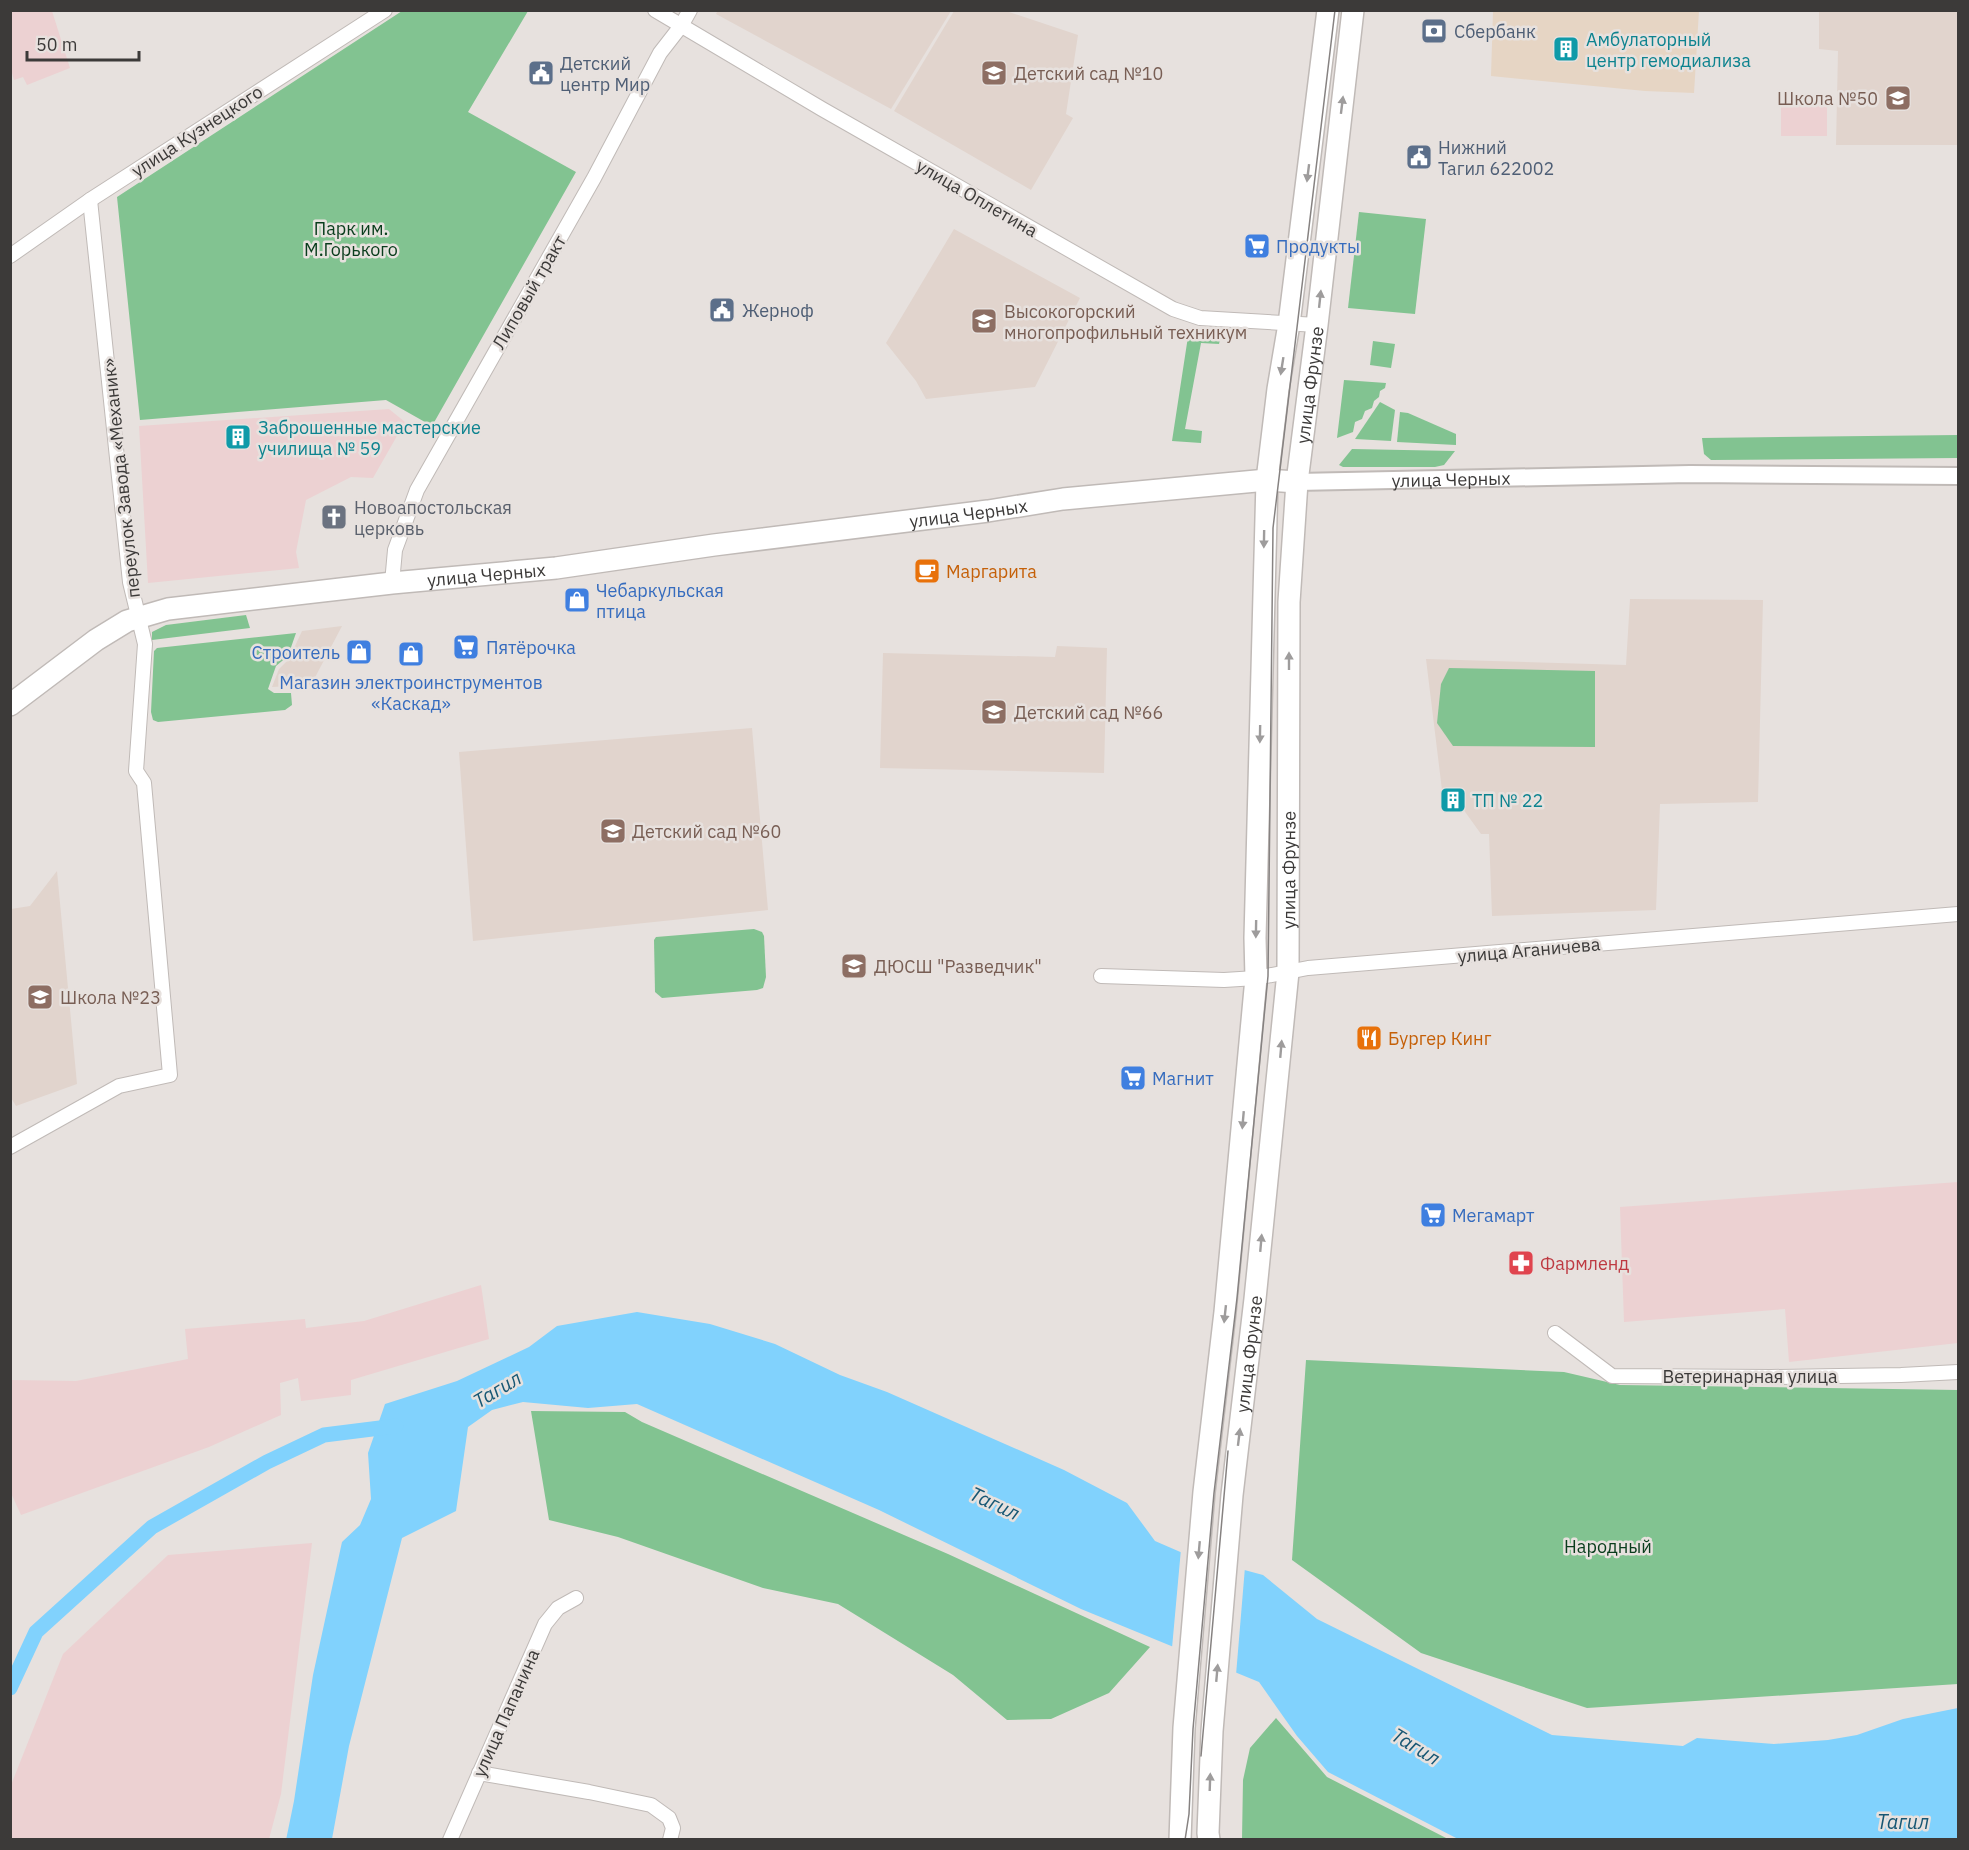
<svg xmlns="http://www.w3.org/2000/svg" width="1969" height="1850" viewBox="0 0 1969 1850" font-family="'IBM Plex Sans',sans-serif">
<style>
.built{fill:#e1d4cd}
.industrial{fill:#ecd1d2}
.medical{fill:#e6d5c4}
.green{fill:#82c391}
.water{fill:#81d2fd}
.pier{fill:#e7e1de}
.lines{fill:none;stroke-linecap:round;stroke-linejoin:round}
.canal{stroke:#81d2fd;stroke-width:15}
.minor-casing{stroke:#c0bab7;stroke-width:16}
.tertiary-casing{stroke:#c0bab7;stroke-width:20}
.primary-casing{stroke:#c0bab7;stroke-width:24}
.minor{stroke:#fff;stroke-width:14}
.tertiary{stroke:#fff;stroke-width:16}
.primary{stroke:#fff;stroke-width:21}
.tram{stroke:#868281;stroke-width:1.5}
.oneway{fill:#9e9c9c}
.labels{text-anchor:middle;dominant-baseline:central;stroke-width:5;stroke-linejoin:round;paint-order:stroke}
.service-label{font-size:18px;fill:#4e5e75;stroke:#e7e1de;text-anchor:start}
.culture-label{font-size:18px;fill:#0d838f;stroke:#e7e1de;text-anchor:start}
.education-label{font-size:18px;fill:#785e54;stroke:#e7e1de;text-anchor:start}
.street-label{font-size:18px;fill:#3c3a39;stroke:#e7e1de}
.park-label{font-size:18px;fill:#093d1c;stroke:#e7e1de}
.shop-label{font-size:18px;fill:#366cbe;stroke:#e7e1de;text-anchor:start}
.worship-label{font-size:18px;fill:#5b616d;stroke:#e7e1de;text-anchor:start}
.food-label{font-size:18px;fill:#c56008;stroke:#e7e1de;text-anchor:start}
.health-label{font-size:18px;fill:#be3a42;stroke:#e7e1de;text-anchor:start}
.water-label{font-size:20px;font-style:italic;fill:#175774;stroke:#e7e1de}
</style>
<rect width="100%" height="100%" fill="#e7e1de"/>
<g class="built">
<polygon points="718,10 951,10 951,11 891,109 716,14"/>
<polygon points="954,11 1006,11 1078,35 1066,114 1073,118 1031,190 894,111"/>
<polygon points="1819,11 1958,11 1958,145 1836,145 1838,51 1819,49"/>
<polygon points="954,229 1080,298 1035,387 926,399 916,381 886,343"/>
<polygon points="1630,599 1763,600 1758,802 1660,804 1656,910 1492,916 1489,834 1481,834 1463,809 1461,789 1442,790 1426,659 1626,665"/>
<polygon points="342,626 311,685 272,687 279,669 289,659 302,631"/>
<polygon points="1057,646 1107,648 1104,773 880,768 883,653 1055,657"/>
<polygon points="752,728 768,910 473,941 459,752"/>
<polygon points="57,871 77,1084 16,1106 10,1096 11,909 30,906"/>
</g>
<g class="industrial">
<polygon points="12,10 52,11 70,68 27,85 23,77 14,80 12,73 10,74"/>
<polygon points="1827,104 1827,136 1781,136 1781,104"/>
<polygon points="389,409 405,422 373,478 351,477 306,500 296,552 299,568 148,583 139,426"/>
<polygon points="1958,1182 1958,1343 1789,1362 1785,1309 1624,1322 1620,1207"/>
<polygon points="481,1285 489,1339 351,1380 351,1395 301,1401 298,1378 280,1383 281,1415 209,1447 21,1515 11,1493 11,1380 76,1381 188,1359 185,1329 305,1319 306,1328 364,1321"/>
<polygon points="312,1543 281,1794 269,1839 11,1839 11,1785 63,1654 168,1555"/>
</g>
<polygon class="medical" points="1493,11 1699,11 1694,93 1645,91 1491,76"/>
<g class="green">
<polygon points="402,11 528,11 468,112 576,172 432,426 386,400 140,420 117,197"/>
<polygon points="1359,212 1426,219 1415,314 1348,308"/>
<polygon points="1189,330 1221,335 1219,344 1201,343 1185,429 1202,431 1201,443 1172,441"/>
<polygon points="1373,341 1395,344 1391,368 1370,365"/>
<polygon points="1344,380 1386,383 1385,388 1380,391 1379,397 1374,401 1372,408 1365,411 1362,419 1355,422 1353,432 1337,438"/>
<polygon points="1380,402 1395,410 1391,441 1355,439"/>
<polygon points="1400,412 1408,413 1456,434 1456,445 1397,442"/>
<polygon points="1958,435 1958,458 1711,460 1704,454 1702,438"/>
<polygon points="1352,449 1455,451 1444,465 1435,467 1343,467 1339,465"/>
<polygon points="246,615 250,628 152,640 152,632 166,625"/>
<polygon points="296,633 288,656 276,666 268,689 274,693 291,693 292,705 285,710 158,722 153,720 151,712 154,651 157,648"/>
<polygon points="1449,668 1595,671 1595,747 1453,746 1437,723 1441,684"/>
<polygon points="754,929 762,932 764,936 766,977 763,988 757,990 662,998 655,992 654,940 656,937"/>
<polygon points="1306,1360 1564,1372 1620,1385 1958,1390 1958,1684 1587,1708 1421,1653 1292,1560"/>
<polygon points="531,1411 625,1412 642,1422 948,1554 1150,1647 1109,1693 1051,1719 1007,1720 953,1675 838,1604 763,1588 618,1537 549,1520"/>
<polygon points="1276,1718 1327,1777 1448,1839 1242,1839 1243,1780 1250,1748"/>
</g>
<polygon class="water" points="637,1312 710,1324 775,1344 840,1375 887,1392 1064,1470 1127,1503 1155,1541 1185,1554 1263,1575 1317,1619 1552,1735 1683,1746 1697,1738 1774,1744 1828,1740 1857,1735 1903,1719 1958,1708 1958,1839 1458,1839 1328,1772 1297,1736 1259,1682 1081,1609 879,1510 637,1404 588,1408 523,1402 492,1410 468,1427 456,1511 402,1538 349,1746 332,1839 286,1840 294,1801 313,1675 342,1542 360,1525 371,1499 368,1453 385,1404 457,1381 529,1347 557,1326"/>
<polygon class="pier" points="1181,1549 1245,1567 1236,1675 1172,1648"/>
<g class="lines">
<polyline class="canal" points="10,1688 36,1632 152,1527 267,1462 324,1435 396,1426"/>
<defs>
<g id="minor">
<polyline points="655,10 822,109 1173,309 1200,318 1317,325"/>
<polyline points="10,256 90,200 385,10"/>
<polyline points="392,583 395,550 417,490 594,178 660,53 681,26 690,10"/>
<polyline points="1101,976 1224,980 1256,978 1308,968 1958,914"/>
<polyline points="10,1147 119,1086 170,1075 144,783 136,771 145,644 130,582 90,200"/>
<polyline points="1555,1333 1612,1376 1771,1377 1901,1375 1958,1372"/>
<polyline points="479,1773 589,1792 651,1805 669,1818 673,1828 670,1840"/>
<polyline points="450,1840 545,1624 558,1608 576,1598"/>
</g>
<g id="tertiary">
<path id="s1" d="M1297 482 1690 474 1958 476"/>
</g>
<g id="primary">
<path id="s2" d="M10 705 96 640 127 621 168 609 392 583 556 568 714 545 988 511 1063 499 1267 480 1297 482"/>
<polyline points="1180,1840 1184,1728 1204,1492 1225,1312 1256,978 1255,938 1267,480 1278,389 1289,324 1328,10"/>
<path id="s3" d="M1209 1840 1208 1833 1212 1731 1232 1495 1255 1299 1288 972 1289 602 1297 482 1317 325 1353 10"/>
</g>
</defs>
<use href="#minor" class="minor-casing"/>
<use href="#tertiary" class="tertiary-casing"/>
<use href="#primary" class="primary-casing"/>
<use href="#minor" class="minor"/>
<use href="#tertiary" class="tertiary"/>
<use href="#primary" class="primary"/>
<g class="tram">
<polyline points="1201,1756 1228,1451"/>
<polyline points="1185,1840 1189,1814 1193,1729 1214,1493 1237,1298 1268,976 1273,528 1335,10"/>
</g>
</g>
<defs><path id="oneway-solid" d="M-6-.8H1V-3.2L6.5 0L1 3.2V.8H-6Z" transform="scale(1.5)"/></defs>
<g class="oneway">
<use href="#oneway-solid" transform="translate(1342 105) rotate(-83)"/>
<use href="#oneway-solid" transform="translate(1308 173) rotate(97)"/>
<use href="#oneway-solid" transform="translate(1320 299) rotate(-84)"/>
<use href="#oneway-solid" transform="translate(1282 366) rotate(99)"/>
<use href="#oneway-solid" transform="translate(1264 539) rotate(91)"/>
<use href="#oneway-solid" transform="translate(1289 661) rotate(-90)"/>
<use href="#oneway-solid" transform="translate(1260 734) rotate(91)"/>
<use href="#oneway-solid" transform="translate(1256 929) rotate(91)"/>
<use href="#oneway-solid" transform="translate(1281 1049) rotate(-85)"/>
<use href="#oneway-solid" transform="translate(1243 1120) rotate(95)"/>
<use href="#oneway-solid" transform="translate(1261 1243) rotate(-85)"/>
<use href="#oneway-solid" transform="translate(1225 1314) rotate(96)"/>
<use href="#oneway-solid" transform="translate(1239 1437) rotate(-83)"/>
<use href="#oneway-solid" transform="translate(1199 1550) rotate(95)"/>
<use href="#oneway-solid" transform="translate(1217 1673) rotate(-85)"/>
<use href="#oneway-solid" transform="translate(1210 1782) rotate(-88)"/>
</g>
<defs>
<symbol id="bank-square" viewBox="-11 -11 22 22"><rect x="-9" y="-9" width="18" height="18" rx="4" fill="#5c6f8a" stroke="#e7e1de"/><path d="M-6-4H6V4H-6ZM0-2.3a2.3 2.3 0 1 0 0 4.6a2.3 2.3 0 1 0 0-4.6Z" fill="#fff"/></symbol>
<symbol id="building-square" viewBox="-11 -11 22 22"><rect x="-9" y="-9" width="18" height="18" rx="4" fill="#0f9aa8" stroke="#e7e1de"/><path d="M-4-6H4V6H1V3H-1V6H-4ZM-2.5-4.3h1.7v1.8h-1.7ZM.8-4.3h1.7v1.8H.8ZM-2.5-1h1.7V.8h-1.7ZM.8-1h1.7V.8H.8Z" fill="#fff"/></symbol>
<symbol id="civic-square" viewBox="-11 -11 22 22"><rect x="-9" y="-9" width="18" height="18" rx="4" fill="#5c6f8a" stroke="#e7e1de"/><path d="M-.6-6.5H3V-4.5H.6V-3L4-1V1h2V6H-6V1h2V-1L-.6-3ZM-1.2 2.5V6h2.4V2.5Z" fill="#fff"/></symbol>
<symbol id="school-square" viewBox="-11 -11 22 22"><rect x="-9" y="-9" width="18" height="18" rx="4" fill="#8d6e63" stroke="#e7e1de"/><path d="M0-5L7-2L0 1L-7-2ZM-4 1L0 2.5L4 1V4Q0 6-4 4Z" fill="#fff"/></symbol>
<symbol id="supermarket-square" viewBox="-11 -11 22 22"><rect x="-9" y="-9" width="18" height="18" rx="4" fill="#3f7fe0" stroke="#e7e1de"/><path d="M-6-5.5h2.5l.6 2H6L4.5 2H-2.5L-4.4-4H-6ZM-1.5 3.2a1.3 1.3 0 1 0 .1 0ZM3 3.2a1.3 1.3 0 1 0 .1 0Z" fill="#fff"/></symbol>
<symbol id="university-square" viewBox="-11 -11 22 22"><rect x="-9" y="-9" width="18" height="18" rx="4" fill="#8d6e63" stroke="#e7e1de"/><path d="M0-5L7-2L0 1L-7-2ZM-4 1L0 2.5L4 1V4Q0 6-4 4Z" fill="#fff"/></symbol>
<symbol id="church-square" viewBox="-11 -11 22 22"><rect x="-9" y="-9" width="18" height="18" rx="4" fill="#6b7280" stroke="#e7e1de"/><path d="M-1.2-6h2.4v3.5h3.3v2.4h-3.3V6h-2.4V-.1h-3.3v-2.4h3.3Z" fill="#fff"/></symbol>
<symbol id="cafe-square" viewBox="-11 -11 22 22"><rect x="-9" y="-9" width="18" height="18" rx="4" fill="#e8710a" stroke="#e7e1de"/><path d="M-5.5-4.5H6V0H3Q3 3.5 0 3.5H-2.5Q-5.5 3.5-5.5 0ZM3-3.2v2h1.7v-2ZM-6 4.5H4V6H-6Z" fill="#fff"/></symbol>
<symbol id="shop-square" viewBox="-11 -11 22 22"><rect x="-9" y="-9" width="18" height="18" rx="4" fill="#3f7fe0" stroke="#e7e1de"/><path d="M-5-2.5h2.3a2.7 3.5 0 0 1 5.4 0H5L5.5 6h-11ZM-1.5-2.5h3a1.5 2.3 0 0 0-3 0Z" fill="#fff"/></symbol>
<symbol id="restaurant-square" viewBox="-11 -11 22 22"><rect x="-9" y="-9" width="18" height="18" rx="4" fill="#e8710a" stroke="#e7e1de"/><path d="M-5-6h1v4h1v-4h1v4h1v-4h1v5L-1.5 .5V6h-2V.5L-5-1ZM5-6V6H3V1.5H1.5Q1.5-4 5-6Z" fill="#fff"/></symbol>
<symbol id="pharmacy-square" viewBox="-11 -11 22 22"><rect x="-9" y="-9" width="18" height="18" rx="4" fill="#e0444e" stroke="#e7e1de"/><path d="M-2-6h4v4h4v4h-4v4h-4v-4h-4v-4h4Z" fill="#fff"/></symbol>
</defs>
<g fill-rule="evenodd">
<use href="#bank-square" x="1419" y="16" width="30" height="30"/>
<use href="#building-square" x="1551" y="34" width="30" height="30"/>
<use href="#civic-square" x="526" y="58" width="30" height="30"/>
<use href="#school-square" x="979" y="58" width="30" height="30"/>
<use href="#school-square" x="1883" y="83" width="30" height="30"/>
<use href="#civic-square" x="1404" y="142" width="30" height="30"/>
<use href="#supermarket-square" x="1242" y="231" width="30" height="30"/>
<use href="#civic-square" x="707" y="295" width="30" height="30"/>
<use href="#university-square" x="969" y="306" width="30" height="30"/>
<use href="#building-square" x="223" y="422" width="30" height="30"/>
<use href="#church-square" x="319" y="502" width="30" height="30"/>
<use href="#cafe-square" x="912" y="556" width="30" height="30"/>
<use href="#shop-square" x="562" y="585" width="30" height="30"/>
<use href="#supermarket-square" x="451" y="632" width="30" height="30"/>
<use href="#shop-square" x="344" y="637" width="30" height="30"/>
<use href="#shop-square" x="396" y="639" width="30" height="30"/>
<use href="#school-square" x="979" y="697" width="30" height="30"/>
<use href="#building-square" x="1438" y="785" width="30" height="30"/>
<use href="#school-square" x="598" y="816" width="30" height="30"/>
<use href="#school-square" x="839" y="951" width="30" height="30"/>
<use href="#school-square" x="25" y="982" width="30" height="30"/>
<use href="#restaurant-square" x="1354" y="1023" width="30" height="30"/>
<use href="#supermarket-square" x="1118" y="1063" width="30" height="30"/>
<use href="#supermarket-square" x="1418" y="1200" width="30" height="30"/>
<use href="#pharmacy-square" x="1506" y="1248" width="30" height="30"/>
</g>
<g class="labels">
<g class="service-label">
<text x="1454" y="31">Сбербанк</text>
<text x="560" y="63">Детский<tspan x="560" dy="21">центр Мир</tspan></text>
<text x="1438" y="147">Нижний<tspan x="1438" dy="21">Тагил 622002</tspan></text>
<text x="742" y="310">Жерноф</text>
</g>
<g class="culture-label">
<text x="1586" y="39">Амбулаторный<tspan x="1586" dy="21">центр гемодиализа</tspan></text>
<text x="258" y="427">Заброшенные мастерские<tspan x="258" dy="21">училища № 59</tspan></text>
<text x="1472" y="800">ТП № 22</text>
</g>
<g class="education-label">
<text x="1014" y="73">Детский сад №10</text>
<text x="1878" y="98" text-anchor="end">Школа №50</text>
<text x="1004" y="311">Высокогорский<tspan x="1004" dy="21">многопрофильный техникум</tspan></text>
<text x="1014" y="712">Детский сад №66</text>
<text x="632" y="831">Детский сад №60</text>
<text x="874" y="966">ДЮСШ "Разведчик"</text>
<text x="60" y="997">Школа №23</text>
</g>
<g class="street-label">
<text transform="translate(197 131) rotate(-33)">улица Кузнецкого</text>
<text transform="translate(977 198) rotate(30)">улица Оплетина</text>
<text transform="translate(529 292) rotate(-60)">Липовый тракт</text>
<text stroke="none"><textPath href="#s3" startOffset="1460">улица Фрунзе</textPath></text>
<text transform="translate(121 478) rotate(-96)">переулок Завода «Механик»</text>
<text stroke="none"><textPath href="#s1" startOffset="154">улица Черных</textPath></text>
<text stroke="none"><textPath href="#s2" startOffset="993">улица Черных</textPath></text>
<text stroke="none"><textPath href="#s2" startOffset="507">улица Черных</textPath></text>
<text stroke="none"><textPath href="#s3" startOffset="974">улица Фрунзе</textPath></text>
<text transform="translate(1529 950) rotate(-5)">улица Аганичева</text>
<text stroke="none"><textPath href="#s3" startOffset="488">улица Фрунзе</textPath></text>
<text x="1750" y="1376">Ветеринарная улица</text>
<text transform="translate(506 1713) rotate(-66)">улица Папанина</text>
</g>
<g class="park-label">
<text x="351" y="228">Парк им.<tspan x="351" dy="21">М.Горького</tspan></text>
<text x="1608" y="1546">Народный</text>
</g>
<g class="shop-label">
<text x="1276" y="246">Продукты</text>
<text x="596" y="590">Чебаркульская<tspan x="596" dy="21">птица</tspan></text>
<text x="486" y="647">Пятёрочка</text>
<text x="340" y="652" text-anchor="end">Строитель</text>
<text x="411" y="682" text-anchor="middle">Магазин электроинструментов<tspan x="411" dy="21">«Каскад»</tspan></text>
<text x="1152" y="1078">Магнит</text>
<text x="1452" y="1215">Мегамарт</text>
</g>
<g class="worship-label">
<text x="354" y="507">Новоапостольская<tspan x="354" dy="21">церковь</tspan></text>
</g>
<g class="food-label">
<text x="946" y="571">Маргарита</text>
<text x="1388" y="1038">Бургер Кинг</text>
</g>
<g class="health-label">
<text x="1540" y="1263">Фармленд</text>
</g>
<g class="water-label">
<text transform="translate(497 1389) rotate(-31)">Тагил</text>
<text transform="translate(995 1503) rotate(25)">Тагил</text>
<text transform="translate(1416 1746) rotate(31)">Тагил</text>
<text x="1903" y="1821">Тагил</text>
</g>
</g>
<rect width="1969" height="1850" fill="none" stroke="#3c3a39" stroke-width="24"/>
<path d="M27 51v9h112v-9" fill="none" stroke="#3c3a39" stroke-width="3"/>
<text x="36" y="51" font-size="18" fill="#3c3a39" stroke="#e7e1de" stroke-width="4.5" paint-order="stroke">50 m</text>
</svg>
